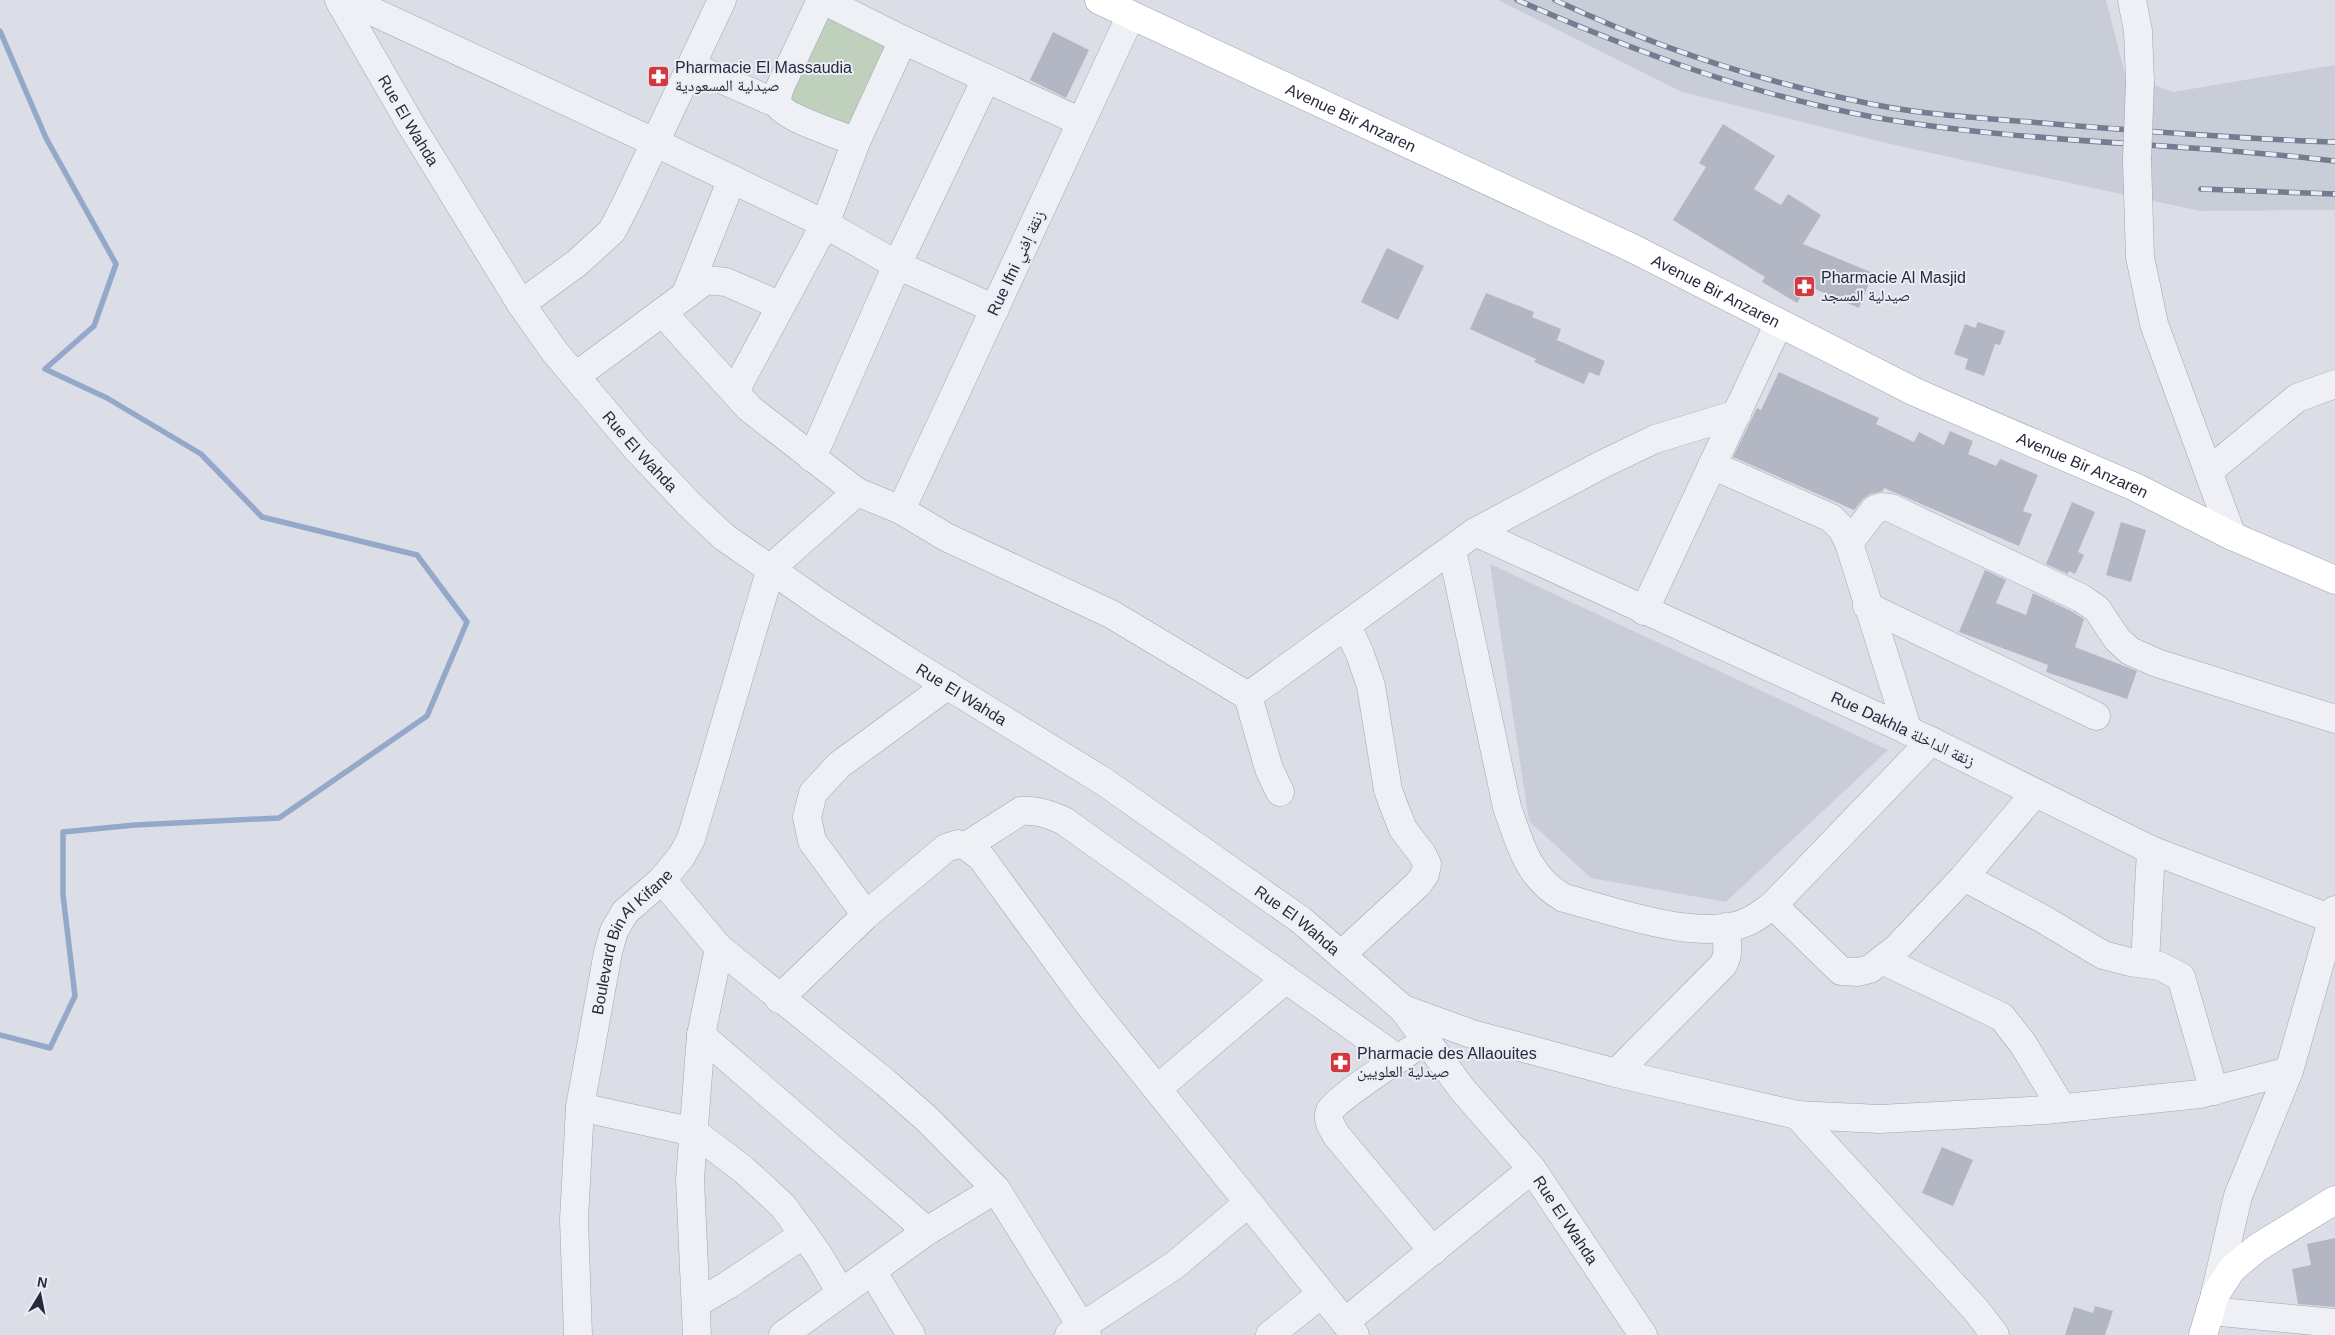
<svg xmlns="http://www.w3.org/2000/svg" width="2335" height="1335" viewBox="0 0 2335 1335" font-family="Helvetica,'Noto Naskh Arabic',sans-serif">
<style>
.built{fill:#c9cdd8}
.green{fill:#bfd1bc}
.lines{fill:none;stroke-linecap:round;stroke-linejoin:round}
.stream{stroke:#94a8c9;stroke-width:5.5}
.building{fill:#b2b7c3}
.minor-casing{stroke:#a1a5b0;stroke-width:29}
.major-casing{stroke:#9aa1b3;stroke-width:29}
.minor{stroke:#eef0f5;stroke-width:28}
.major{stroke:#fff;stroke-width:28}
.rail-casing{stroke:#747c91;stroke-width:5.5}
.rail{stroke:#eaedf4;stroke-width:4;stroke-dasharray:11;stroke-linecap:butt}
.minor-bridge-casing{stroke:#a1a5b0;stroke-width:29;stroke-linecap:butt}
.minor-bridge{stroke:#eef0f5;stroke-width:28}
.labels{text-anchor:middle;dominant-baseline:central;stroke-width:4;stroke-linejoin:round;paint-order:stroke}
.poi-label{font-size:16px;fill:#252b3d;stroke:#eaedf4;text-anchor:start}
.street-label{font-size:16px;fill:#252b3d;stroke:#eaedf4}
</style>
<rect width="100%" height="100%" fill="#dbdee6"/>
<g class="built">
<polygon points="1498,0 2106,0 2125,74 2173,92 2335,65 2335,210 2200,211 1903,147 1682,92"/>
<polygon points="1490,564 1888,750 1726,902 1591,878 1529,821"/>
</g>
<polygon class="green" points="823,12 890,43 852,132 789,108 786,92"/>
<g class="lines">
<polyline class="stream" points="0,31 46,138 116,264 94,326 45,369 107,398 201,454 262,517 417,555 467,622 427,716 279,818 135,825 63,832 63,895 75,996 50,1048 0,1035"/>
</g>
<g class="building">
<polygon points="1053,32 1089,50 1066,98 1030,80"/>
<polygon points="1723,124 1775,156 1754,189 1781,205 1788,194 1821,215 1803,244 1873,273 1859,308 1808,286 1797,303 1762,282 1765,277 1673,220 1706,167 1699,163"/>
<polygon points="1387,248 1424,266 1398,320 1361,302"/>
<polygon points="1486,293 1534,312 1532,317 1561,329 1557,340 1605,361 1599,376 1589,372 1584,384 1534,362 1536,359 1470,329"/>
<polygon points="1978,322 2005,331 2000,345 1995,344 1984,376 1965,369 1968,359 1954,354 1965,324 1975,328"/>
<polygon points="1779,372 1879,418 1876,424 1914,442 1919,432 1944,445 1950,431 1973,441 1968,454 1996,466 2000,459 2038,475 2023,511 2032,514 2019,546 1884,488 1883,491 1870,494 1863,499 1854,510 1733,457 1757,408 1761,410"/>
<polygon points="2072,502 2095,512 2078,552 2084,555 2075,574 2069,571 2068,574 2046,564"/>
<polygon points="2121,522 2146,530 2131,582 2106,575"/>
<polygon points="1985,570 2006,580 1996,603 2026,615 2033,593 2073,612 2084,619 2075,647 2137,671 2127,699 2046,672 2048,665 1959,632"/>
<polygon points="1942,1147 1973,1160 1953,1206 1922,1193"/>
<polygon points="2335,1238 2335,1307 2298,1304 2292,1269 2311,1265 2307,1244"/>
<polygon points="2095,1306 2113,1311 2105,1335 2065,1335 2074,1307 2093,1313"/>
</g>
<g class="lines">
<defs>
<g id="minor">
<path id="s1" d="M339 0 411 125 521 304 554 351 635 447 689 504 724 537 825 607 903 658 1103 781 1301 920 1403 1009 1462 1089 1532 1169 1643 1335"/>
<polyline points="348,0 654,142 825,224 897,265 995,309"/>
<path d="M821 0 781 85C779 91 776 97 778 104 784 118 840 135 856 142"/>
<polyline points="823,0 903,40 1081,122"/>
<polyline points="2132,0 2138,31 2140,81"/>
<polyline points="691,66 778,104"/>
<polyline points="2137,160 2140,257 2154,324 2232,536"/>
<polyline points="685,296 732,179"/>
<polyline points="521,304 577,263 612,231 628,200 722,0"/>
<polyline points="662,312 749,408 857,492 901,510 946,537 1111,614 1248,696 1269,769 1280,792"/>
<polyline points="576,376 706,280 726,282 779,305"/>
<polyline points="735,391 825,224 856,142 903,40"/>
<polyline points="812,458 897,265 986,79"/>
<polyline points="1712,465 1831,518 1842,529 1849,543 1908,731"/>
<polyline points="2209,471 2297,398 2335,384"/>
<polyline points="901,510 1131,15"/>
<polyline points="1475,532 1931,741 2151,850 2332,919"/>
<polyline points="1849,543 1875,509 1881,507 1891,508 2081,598 2097,609 2117,639 2130,651 2157,663 2335,719"/>
<path d="M1452 550 1507 807C1520 844 1528 878 1564 898 1614 911 1704 945 1751 920 1759 916 1766 910 1773 905L1931 741"/>
<polyline points="1867,606 2096,716"/>
<polyline points="1644,611 1779,323"/>
<polyline points="1248,696 1475,532 1601,465 1655,439 1737,414"/>
<path d="M966 846 1021 811C1037 810 1049 814 1064 821L1398 1059"/>
<polyline points="1964,877 2043,919 2103,955 2130,962 2160,966 2181,977 2214,1091"/>
<polyline points="662,880 719,948 886,1083 927,1119 996,1189 1087,1335"/>
<polyline points="1773,905 1841,971 1858,972 1870,969 1896,949 1964,877 2035,793"/>
<polyline points="866,915 812,841 807,817 813,793 839,765 948,685"/>
<polyline points="1341,955 1418,884 1425,874 1427,864 1422,854 1403,829 1395,809 1388,790 1371,686 1360,654 1347,626"/>
<polyline points="1882,960 2002,1017 2023,1044 2062,1108"/>
<polyline points="2145,963 2151,850"/>
<polyline points="779,999 866,915 946,848 958,844 966,846 981,857 1087,1002 1355,1335"/>
<polyline points="1403,1009 1472,1034 1616,1073 1797,1115 1880,1119 2046,1110 2200,1094 2289,1071"/>
<polyline points="701,1035 927,1231"/>
<path d="M1411 1050C1396 1061 1337 1098 1330 1111 1326 1120 1333 1129 1337 1136L1433 1251"/>
<path d="M1616 1073 1723 965C1730 954 1727 940 1725 927"/>
<polyline points="1157,1089 1286,979"/>
<polyline points="580,1107 694,1132 744,1170 783,1206 818,1254 841,1293"/>
<polyline points="1797,1115 1976,1310 1995,1335"/>
<polyline points="872,1271 911,1335"/>
<polyline points="2215,1294 2238,1196 2289,1071 2335,910"/>
<polyline points="697,1303 728,1285 804,1234"/>
<polyline points="2210,1311 2335,1323"/>
<polyline points="1345,1322 1532,1169"/>
<path id="s2" d="M578 1335 574 1220 580 1107 608 952 614 931 625 912 662 880 681 857 691 839 771 568 857 492"/>
<polyline points="697,1335 690,1179 701,1035 719,948"/>
<polyline points="783,1335 927,1231 996,1189"/>
<polyline points="1069,1335 1175,1265 1248,1203"/>
<polyline points="1270,1335 1321,1294"/>
</g>
<g id="major">
<path id="s3" d="M1099 0 1632 248 1915 392 2135 487 2232 536 2335 580"/>
<polyline points="2203,1335 2215,1295 2232,1269 2257,1248 2335,1200"/>
</g>
</defs>
<use href="#minor" class="minor-casing"/>
<use href="#major" class="major-casing"/>
<use href="#minor" class="minor"/>
<use href="#major" class="major"/>
<defs>
<g id="rail">
<path d="M1517 0C1634 51 1747 94 1873 117 2025 144 2182 142 2335 161"/>
<path d="M1555 0C1654 47 1762 82 1871 104 1935 117 2001 119 2066 125 2156 132 2245 139 2335 142"/>
<polyline points="2201,189 2335,194"/>
</g>
</defs>
<use href="#rail" class="rail-casing"/>
<use href="#rail" class="rail"/>
<defs>
<polyline id="minor-bridge" points="2137,160 2140,81"/>
</defs>
<use href="#minor-bridge" class="minor-bridge-casing"/>
<use href="#minor-bridge" class="minor-bridge"/>
</g>
<defs>
<symbol id="pharmacy-square" viewBox="-11 -11 22 22"><rect x="-9" y="-9" width="18" height="18" rx="4" fill="#d33840" stroke="#eaedf4"/><path d="M-2-6h4v4h4v4h-4v4h-4v-4h-4v-4h4Z" fill="#fff"/></symbol>
</defs>
<g fill-rule="evenodd">
<use href="#pharmacy-square" x="646" y="64" width="25" height="25"/>
<use href="#pharmacy-square" x="1792" y="274" width="25" height="25"/>
<use href="#pharmacy-square" x="1328" y="1050" width="25" height="25"/>
</g>
<g class="labels">
<g class="poi-label">
<text x="675" y="67">Pharmacie El Massaudia<tspan x="675" dy="18">صيدلية المسعودية</tspan></text>
<text x="1821" y="277">Pharmacie Al Masjid<tspan x="1821" dy="18">صيدلية المسجد</tspan></text>
<text x="1357" y="1053">Pharmacie des Allaouites<tspan x="1357" dy="18">صيدلية العلويين</tspan></text>
</g>
<g class="street-label">
<text stroke="none"><textPath href="#s3" startOffset="278">Avenue Bir Anzaren</textPath></text>
<text stroke="none"><textPath href="#s1" startOffset="139">Rue El Wahda</textPath></text>
<text transform="translate(1016 263) rotate(-65)">Rue Ifni زنقة إفني</text>
<text stroke="none"><textPath href="#s3" startOffset="682">Avenue Bir Anzaren</textPath></text>
<text stroke="none"><textPath href="#s1" startOffset="544">Rue El Wahda</textPath></text>
<text stroke="none"><textPath href="#s3" startOffset="1088">Avenue Bir Anzaren</textPath></text>
<text stroke="none"><textPath href="#s1" startOffset="949">Rue El Wahda</textPath></text>
<text transform="translate(1903 729) rotate(25)">Rue Dakhla زنقة الداخلة</text>
<text stroke="none"><textPath href="#s1" startOffset="1354">Rue El Wahda</textPath></text>
<text stroke="none"><textPath href="#s2" startOffset="406">Boulevard Bin Al Kifane</textPath></text>
<text stroke="none"><textPath href="#s1" startOffset="1759">Rue El Wahda</textPath></text>
</g>
</g>
<g transform="translate(40 1295) rotate(10)" stroke="#eaedf4" stroke-width="4" paint-order="stroke">
<path d="M0-4L9 19L0 12L-9 19Z" fill="#252b3d"/>
<text y="-8" font-size="14" font-weight="bold" text-anchor="middle" fill="#252b3d">N</text>
</g>
</svg>
